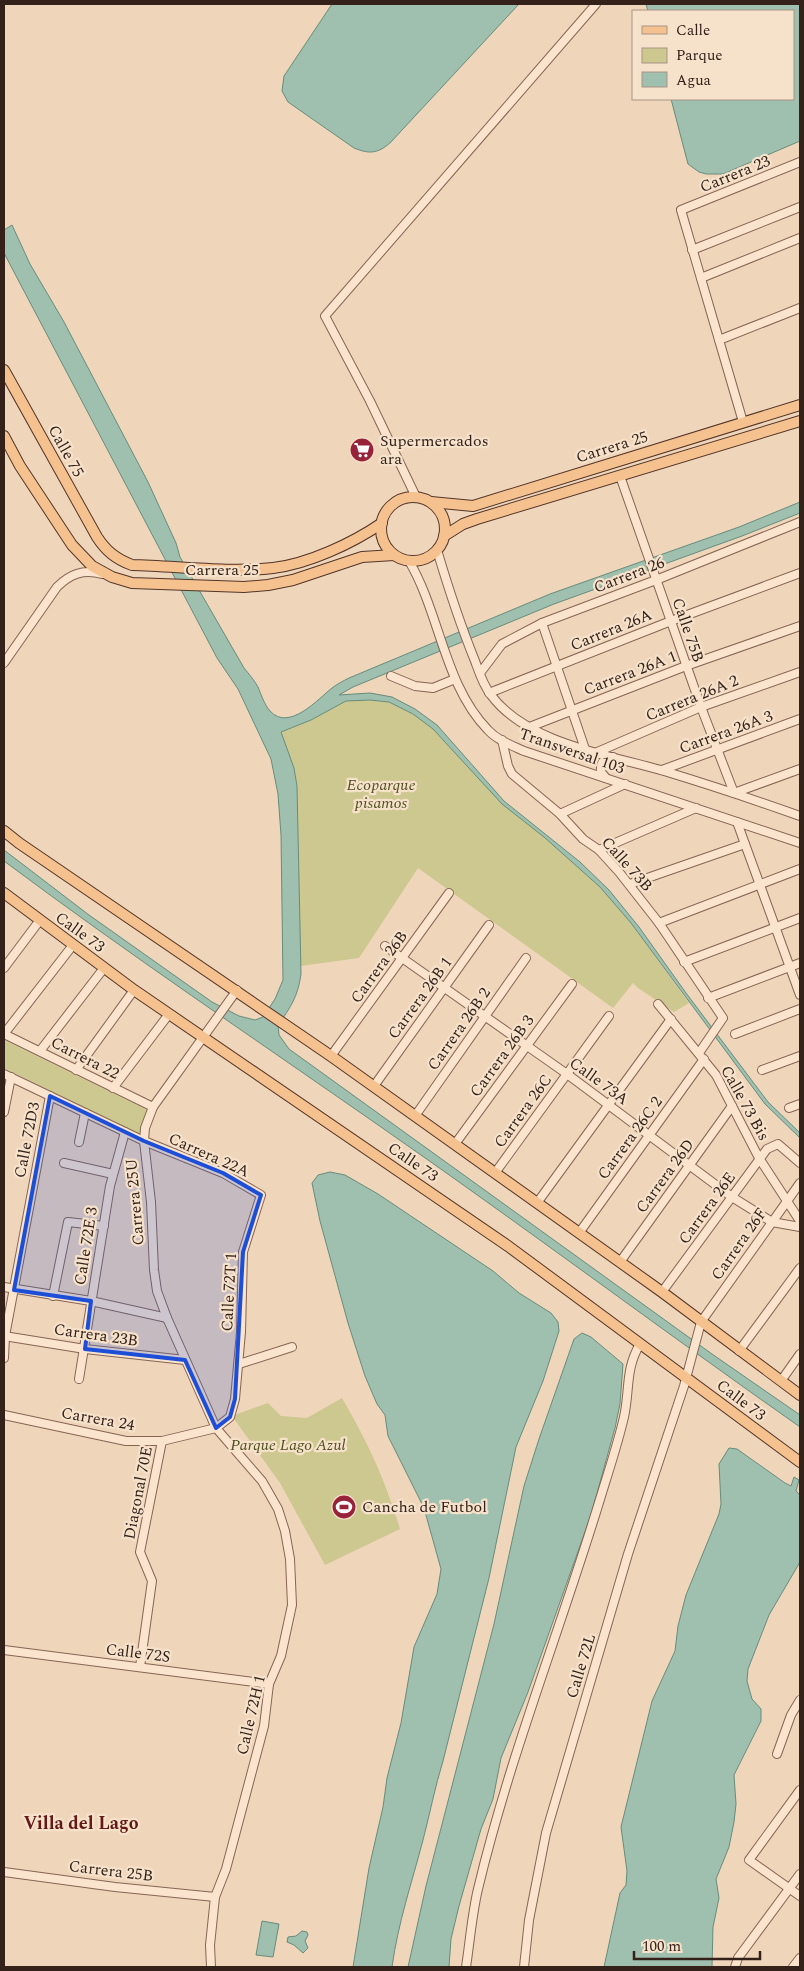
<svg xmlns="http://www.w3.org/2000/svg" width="804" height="1971" viewBox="0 0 804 1971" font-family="Spectral,serif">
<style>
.green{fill:#ccc88f}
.water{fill:#9fbfaf;stroke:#678c7c}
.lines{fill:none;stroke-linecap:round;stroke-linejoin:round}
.minor-casing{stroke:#866554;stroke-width:10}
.major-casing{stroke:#533529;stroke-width:12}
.minor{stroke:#fae4cd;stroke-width:8}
.major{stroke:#f5c28f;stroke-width:10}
.marked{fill:#1d4ed8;fill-opacity:0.2;stroke:#1d4ed8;stroke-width:4;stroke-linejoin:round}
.labels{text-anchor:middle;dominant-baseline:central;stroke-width:4.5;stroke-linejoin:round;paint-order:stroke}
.street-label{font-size:16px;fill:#34221a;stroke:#f6e1ca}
.poi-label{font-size:16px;fill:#34221a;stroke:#f6e1ca;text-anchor:start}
.park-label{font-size:16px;font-style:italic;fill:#4e5120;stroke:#f6e1ca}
.neighbourhood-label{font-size:18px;font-weight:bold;fill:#621918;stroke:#f6e1ca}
</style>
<rect width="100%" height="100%" fill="#efd5ba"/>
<g class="green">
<polygon points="370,700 389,702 413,714 433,729 502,803 544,837 600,887 631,923 689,1003 674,1012 638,988 633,983 613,1008 418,868 359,958 300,966 297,786 294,768 281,732 311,720 346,701"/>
<polygon points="4,1040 147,1110 139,1134 4,1068"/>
<path d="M342 1398C368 1443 385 1479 400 1529L325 1565 280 1483 232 1416 268 1403 281 1416 307 1418Z"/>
</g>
<g class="water">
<path d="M332 4H519L390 143C377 154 369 154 354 148L288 102 282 91 284 76Z"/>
<polygon points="646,4 800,4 800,141 723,174 706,174 699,172 688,164 671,99 793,99 793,11 648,11"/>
<path d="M12 225 30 264 64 322 148 482 176 543 180 557 244 668C249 674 254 680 258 687 261 694 264 704 270 711 289 732 318 699 332 688 337 684 343 681 349 678L550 594 739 527 800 502V513L742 536 554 604 353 687 339 695 370 693 392 697 415 709 437 725 504 801 580 862 609 890 639 927 686 993 768 1102 800 1133V1138L765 1104 631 923 600 887 544 837 502 804 433 729 413 714 389 702 370 700 346 701 311 720 281 732 294 768 297 786 301 974C298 996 291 1007 278 1025L279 1035 289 1049 712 1354 800 1415V1427C659 1328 522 1225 381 1127 255 1039 127 953 4 861V850L89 915 212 1002 239 1016 255 1020 263 1017 275 999 283 980 281 835 278 794 271 759 238 689 217 658 4 253V230Z"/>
<path d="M330 1172 345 1175 378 1194 493 1271 519 1293 551 1313 558 1322 559 1331 543 1381 516 1447 489 1578 443 1761C435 1787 430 1813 423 1840 412 1882 398 1923 392 1967H353L369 1868 383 1807 387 1778 401 1723 414 1647 437 1594 441 1569 424 1508 388 1436 385 1415 377 1404 365 1376 348 1323 320 1221 312 1183 318 1175Z"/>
<polygon points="582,1333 591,1337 623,1364 620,1404 615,1428 591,1515 528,1692 501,1758 493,1799 481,1829 459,1906 451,1939 449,1967 408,1967 426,1886 494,1624 524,1486 539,1439 574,1339"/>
<polygon points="729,1448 737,1449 785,1483 791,1486 794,1477 799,1480 796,1491 800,1495 800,1562 769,1615 748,1669 747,1681 752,1699 761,1709 761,1721 734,1775 736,1804 734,1822 729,1847 716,1879 719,1898 713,1927 712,1967 604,1967 620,1893 626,1885 627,1871 621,1827 652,1701 675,1651 678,1626 686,1595 719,1514 721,1504 719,1464"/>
<polygon points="262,1921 279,1924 273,1957 256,1955"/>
<polygon points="302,1931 307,1932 308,1935 305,1941 308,1948 303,1953 294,1945 287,1942 288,1937 296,1936"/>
</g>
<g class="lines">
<defs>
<g id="minor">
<polyline points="692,250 800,207"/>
<polyline points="701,278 800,238"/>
<polyline points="719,340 800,308"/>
<polyline points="743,422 681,210 800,162"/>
<polyline points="620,476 701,707 734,793 800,769"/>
<polyline points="416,497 370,401 325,316 596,4"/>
<path d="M437 550C448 587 460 624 475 661 479 672 483 685 491 695 526 743 609 755 664 771 710 785 755 800 800 816"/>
<path d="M409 561C440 613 444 685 488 730 497 740 511 745 524 751L800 843"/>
<polyline points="542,623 585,749"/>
<path d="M4 663 57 587C70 574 83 569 102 574"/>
<polyline points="480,673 502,644 542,623 656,580 800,522"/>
<polyline points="391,676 415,686 433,688 455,679"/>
<polyline points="489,693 671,621 800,573"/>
<polyline points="527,728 686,666 800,626"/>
<polyline points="502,740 508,766 512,774 560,814 583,839 599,850 619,872 659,923 723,1018 699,1053"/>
<polyline points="595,753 701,707 800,672"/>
<polyline points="662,770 800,719"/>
<path d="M606 778 601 772C600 763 604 758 613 757"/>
<polyline points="560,814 625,784"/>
<polyline points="737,822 800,995"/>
<polyline points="599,850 696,808"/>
<polyline points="630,884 745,844"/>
<polyline points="659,923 800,869"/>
<polyline points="73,945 4,1034 153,1107"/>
<polyline points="385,946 567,1074 732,1197 772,1222 800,1227"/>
<polyline points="684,962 800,918"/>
<polyline points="4,968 40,920"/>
<polyline points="708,998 800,963"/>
<polyline points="658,1004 716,1075 759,1158 800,1221"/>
<polyline points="735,1034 800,1009"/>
<polyline points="40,1051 104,968"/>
<polyline points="331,1056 449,893"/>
<polyline points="76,1070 134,990"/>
<polyline points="762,1070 800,1056"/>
<polyline points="4,1074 144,1141 223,1173 261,1195 243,1252 241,1332 235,1399 230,1417 216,1428 162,1441 126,1441 4,1415"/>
<polyline points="374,1086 489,925"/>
<polyline points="113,1088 169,1014"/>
<polyline points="789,1108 800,1104"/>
<polyline points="4,1112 11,1077"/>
<polyline points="415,1116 526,958"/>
<polyline points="79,1142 85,1113"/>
<polyline points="455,1144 572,984"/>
<polyline points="64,1163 113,1174"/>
<polyline points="495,1173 609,1016"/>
<polyline points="537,1203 671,1019"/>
<polyline points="579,1233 704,1059"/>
<polyline points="620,1262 732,1106"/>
<polyline points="4,1287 91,1301 167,1318"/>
<polyline points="662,1292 767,1149 778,1144 800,1163"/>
<polyline points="53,1296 68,1222 104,1226"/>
<polyline points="4,1336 85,1349 185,1360"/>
<polyline points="739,1351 800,1268"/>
<polyline points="4,1358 5,1336 50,1096"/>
<polyline points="239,1364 292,1347"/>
<polyline points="79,1379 110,1186 125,1132"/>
<polyline points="781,1381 800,1354"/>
<polyline points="4,1650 269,1684"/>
<polyline points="140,1667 152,1581 140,1552 162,1441"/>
<polyline points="777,1754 791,1715 800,1700"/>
<polyline points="800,1790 749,1860 800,1896"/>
<polyline points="4,1872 115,1887 215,1897"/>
<polyline points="211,1967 210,1945 215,1897 226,1869 264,1726 269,1684 281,1656 292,1605 290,1559 285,1531 278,1509 262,1481 216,1428 167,1318 157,1291 154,1270 151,1202 144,1141 145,1128 153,1107 237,990"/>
<path d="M466 1967C470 1941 472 1914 478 1889 510 1755 561 1628 601 1496 609 1470 618 1443 624 1417 630 1390 625 1369 640 1344"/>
<polyline points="524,1967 529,1920 546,1833 628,1554 684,1386 701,1322 800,1183"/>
<polyline points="735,1967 738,1958 800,1874"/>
<polyline points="793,1967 800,1958"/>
</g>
<g id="major">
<path d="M4 370 97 537C106 551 116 559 132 565 177 566 229 573 273 568 308 564 353 543 382 523"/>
<polyline points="4,436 20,466 72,545 92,566 112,577 132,583 244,587 268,585 293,580 362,557 394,555"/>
<circle cx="413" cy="529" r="32"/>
<polyline points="431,502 473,506 800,405"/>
<polyline points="444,536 463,524 477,519 800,421"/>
<polyline points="4,831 19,843 331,1056 662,1292 800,1395"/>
<polyline points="4,893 134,990 508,1246 800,1462"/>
</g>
</defs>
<use href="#minor" class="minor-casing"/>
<use href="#major" class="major-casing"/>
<use href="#minor" class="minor"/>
<use href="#major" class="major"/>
</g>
<path class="marked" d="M50 1096 144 1141 223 1173 261 1195 243 1252 235 1399 230 1417 216 1428 185 1360 85 1349 91 1301 14 1290Z"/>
<defs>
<symbol id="supermarket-disc" viewBox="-11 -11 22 22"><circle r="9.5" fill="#97233a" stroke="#f6e1ca"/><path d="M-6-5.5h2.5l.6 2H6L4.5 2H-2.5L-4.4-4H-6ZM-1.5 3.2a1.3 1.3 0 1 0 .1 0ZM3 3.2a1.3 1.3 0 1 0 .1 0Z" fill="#fff"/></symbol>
<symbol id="stadium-disc" viewBox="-11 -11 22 22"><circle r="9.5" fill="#97233a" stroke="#f6e1ca"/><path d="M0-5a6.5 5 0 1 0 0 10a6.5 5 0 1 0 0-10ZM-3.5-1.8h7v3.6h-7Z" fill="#fff"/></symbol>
</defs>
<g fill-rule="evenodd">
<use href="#supermarket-disc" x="348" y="436" width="28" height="28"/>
<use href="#stadium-disc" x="330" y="1493" width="28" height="28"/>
</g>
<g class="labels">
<g class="street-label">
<text transform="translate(735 174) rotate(-22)">Carrera 23</text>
<text transform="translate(612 447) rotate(-17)">Carrera 25</text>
<text transform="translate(66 451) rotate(61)">Calle 75</text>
<text x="222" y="570">Carrera 25</text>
<text transform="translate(629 575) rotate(-21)">Carrera 26</text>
<text transform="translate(611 630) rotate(-22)">Carrera 26A</text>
<text transform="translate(688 630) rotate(71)">Calle 75B</text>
<text transform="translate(630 673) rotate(-21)">Carrera 26A 1</text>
<text transform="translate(692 698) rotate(-22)">Carrera 26A 2</text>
<text transform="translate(726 732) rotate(-20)">Carrera 26A 3</text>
<text transform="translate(572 751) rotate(19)">Transversal 103</text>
<text transform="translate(627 864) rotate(48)">Calle 73B</text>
<text transform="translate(80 932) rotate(36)">Calle 73</text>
<text transform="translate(379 967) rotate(-54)">Carrera 26B</text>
<text transform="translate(420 998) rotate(-54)">Carrera 26B 1</text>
<text transform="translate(459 1029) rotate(-55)">Carrera 26B 2</text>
<text transform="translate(502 1056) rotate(-54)">Carrera 26B 3</text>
<text transform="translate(85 1058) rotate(27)">Carrera 22</text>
<text transform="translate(599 1081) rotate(36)">Calle 73A</text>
<text transform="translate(745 1103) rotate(61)">Calle 73 Bis</text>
<text transform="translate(523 1111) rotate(-54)">Carrera 26C</text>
<text transform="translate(630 1138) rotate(-54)">Carrera 26C 2</text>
<text transform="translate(27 1140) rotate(-79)">Calle 72D3</text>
<text transform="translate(209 1155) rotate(24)">Carrera 22A</text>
<text transform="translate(413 1162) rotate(34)">Calle 73</text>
<text transform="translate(665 1176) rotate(-54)">Carrera 26D</text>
<text transform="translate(135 1202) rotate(-95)">Carrera 25U</text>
<text transform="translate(707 1208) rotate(-54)">Carrera 26E</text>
<text transform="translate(739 1244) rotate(-55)">Carrera 26F</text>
<text transform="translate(86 1246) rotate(-81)">Calle 72E 3</text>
<text transform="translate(229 1292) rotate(-87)">Calle 72T 1</text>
<text transform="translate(96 1335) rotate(8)">Carrera 23B</text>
<text transform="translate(741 1400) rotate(37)">Calle 73</text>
<text transform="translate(98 1419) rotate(10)">Carrera 24</text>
<text transform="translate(138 1493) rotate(-79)">Diagonal 70E</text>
<text transform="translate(138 1653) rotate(7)">Calle 72S</text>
<text transform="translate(581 1666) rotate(-73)">Calle 72L</text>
<text transform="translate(251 1715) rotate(-77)">Calle 72H 1</text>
<text transform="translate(111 1871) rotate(7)">Carrera 25B</text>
</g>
<g class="poi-label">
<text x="380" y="441">Supermercados<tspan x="380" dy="18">ara</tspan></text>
<text x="362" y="1507">Cancha de Futbol</text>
</g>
<g class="park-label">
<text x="381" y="785">Ecoparque<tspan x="381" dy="18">pisamos</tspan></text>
<text x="288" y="1445">Parque Lago Azul</text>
</g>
<g class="neighbourhood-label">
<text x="81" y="1823">Villa del Lago</text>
</g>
</g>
<rect width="804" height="1971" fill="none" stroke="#34221a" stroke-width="10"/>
<rect x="632" y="10" width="162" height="90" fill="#f6e1ca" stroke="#a89584"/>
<rect x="642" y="26" width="25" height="8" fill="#f5c28f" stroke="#a89584"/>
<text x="676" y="35" font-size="15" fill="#34221a">Calle</text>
<rect x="642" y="48" width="25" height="15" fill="#ccc88f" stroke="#a89584"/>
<text x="676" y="60" font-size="15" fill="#34221a">Parque</text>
<rect x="642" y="72" width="25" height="15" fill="#9fbfaf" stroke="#a89584"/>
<text x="676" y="85" font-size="15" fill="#34221a">Agua</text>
<path d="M634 1951v8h126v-8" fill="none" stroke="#34221a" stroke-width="2.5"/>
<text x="642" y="1951" font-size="15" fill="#34221a" stroke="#f6e1ca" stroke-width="4" paint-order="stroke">100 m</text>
</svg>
